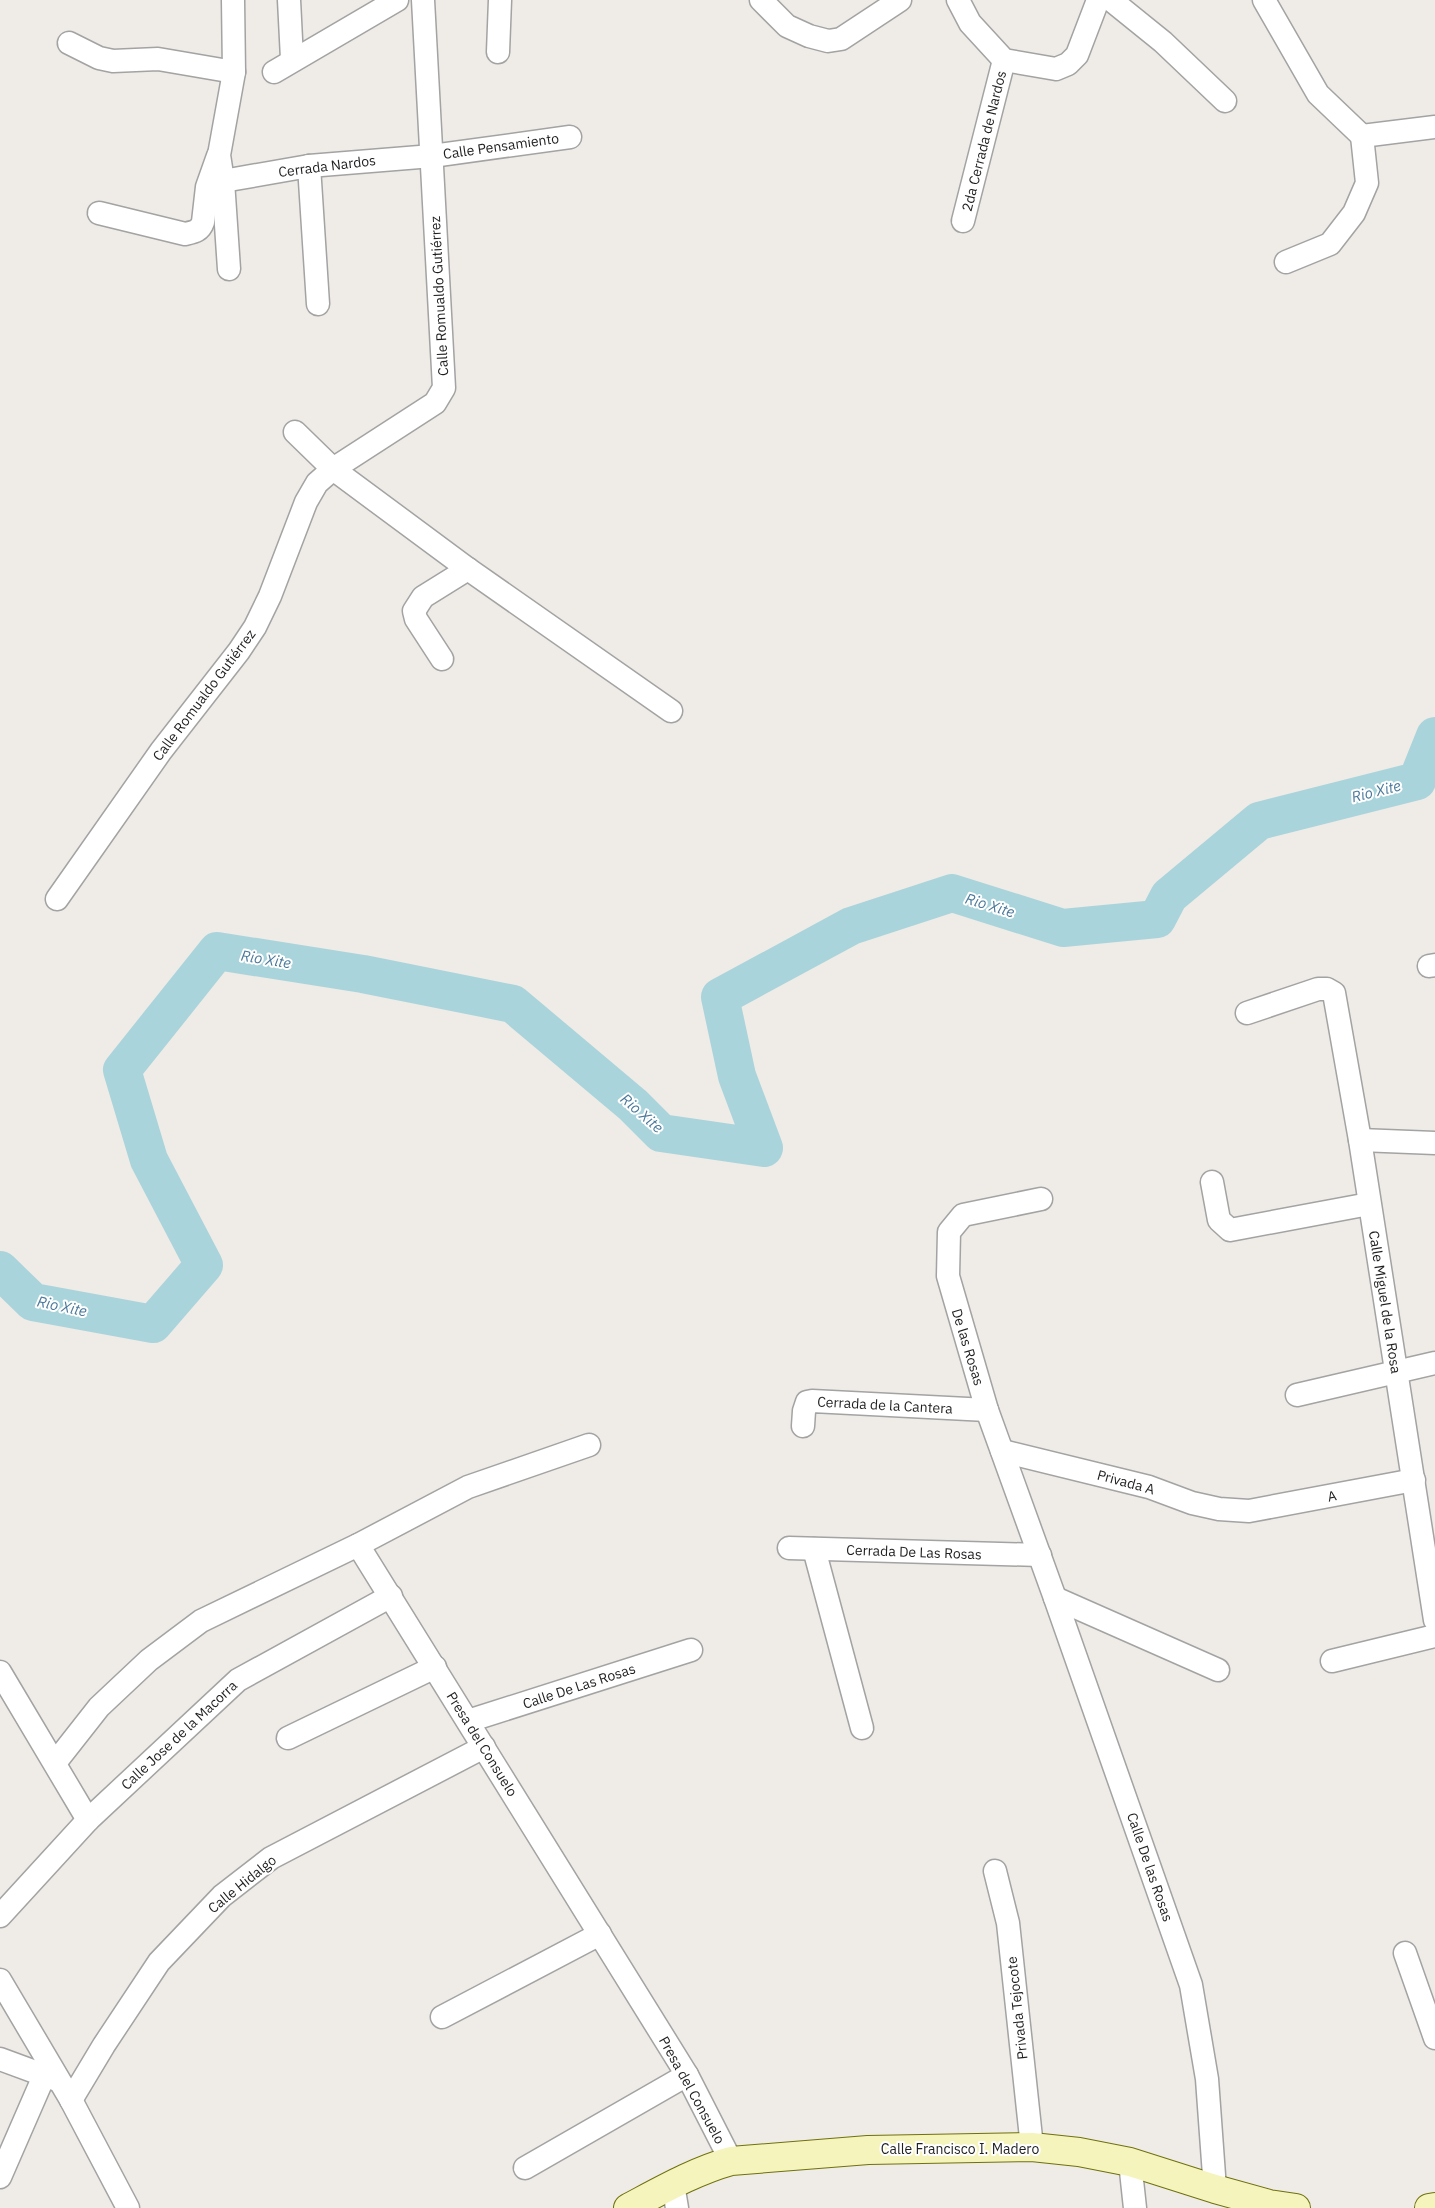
<svg xmlns="http://www.w3.org/2000/svg" width="1435" height="2208" viewBox="0 0 1435 2208" font-family="'IBM Plex Sans',sans-serif">
<style>
.lines{fill:none;stroke-linecap:round;stroke-linejoin:round}
.river{stroke:#a9d4db;stroke-width:38}
.street-casing{stroke:#a3a3a3;stroke-width:25}
.secondary-casing{stroke:#6f710b;stroke-width:30}
.street{stroke:#fff;stroke-width:22}
.secondary{stroke:#f6f4bd;stroke-width:28}
.labels{text-anchor:middle;dominant-baseline:central;stroke-width:4;stroke-linejoin:round;paint-order:stroke}
.street-label{font-size:14px;fill:#1f1f1f;stroke:#fff}
.water-label{font-size:15px;font-style:italic;fill:#4a799b;stroke:#fff}
</style>
<rect width="100%" height="100%" fill="#efebe6"/>
<g class="lines">
<polyline class="river" points="0,1270 33,1302 153,1324 204,1265 149,1160 122,1070 217,951 363,974 513,1004 633,1105 661,1133 764,1148 737,1076 720,997 851,926 952,893 1063,928 1157,919 1169,896 1259,821 1417,781 1435,736"/>
<defs>
<g id="street">
<polyline points="289,0 292,59"/>
<polyline points="761,0 787,26 809,36 828,41 841,39 900,0"/>
<polyline points="958,0 970,23 1004,60 1056,69 1068,64 1077,55 1098,0"/>
<polyline points="1111,0 1163,42 1225,101"/>
<polyline points="1264,0 1318,94 1362,136"/>
<polyline points="69,43 99,58 113,61 158,59 234,72"/>
<polyline points="498,52 500,0"/>
<polyline points="274,72 397,0"/>
<polyline points="309,166 318,304"/>
<polyline points="223,181 309,166 432,156 570,137"/>
<path d="M99 213 185 234C194 232 200 231 203 222L207 187 218 156"/>
<polyline points="963,221 1004,60"/>
<polyline points="1286,262 1330,244 1354,213 1367,183 1362,136 1435,127"/>
<polyline points="229,269 223,181 219,155 234,72 233,0"/>
<polyline points="295,432 333,469 468,569 671,711"/>
<polyline points="442,659 416,619 414,611 423,597 468,569"/>
<polyline points="57,899 161,751 239,651 255,627 270,596 306,502 317,483 333,469 435,403 444,388 423,0"/>
<polyline points="1429,966 1435,965"/>
<polyline points="1247,1013 1318,989 1327,989 1334,993 1360,1140 1435,1620"/>
<polyline points="1360,1140 1435,1143"/>
<polyline points="1212,1182 1219,1220 1230,1230 1369,1204"/>
<polyline points="1041,1199 963,1215 949,1232 948,1276 987,1410 1055,1598 1191,1985 1207,2079 1215,2189"/>
<polyline points="1297,1395 1435,1363"/>
<polyline points="803,1426 804,1411 807,1402 812,1401 987,1410"/>
<polyline points="1002,1451 1149,1487 1192,1503 1219,1509 1249,1511 1414,1480"/>
<polyline points="358,1545 687,2075 731,2161"/>
<polyline points="789,1548 1040,1555"/>
<polyline points="814,1549 862,1728"/>
<polyline points="1055,1598 1218,1670"/>
<polyline points="1332,1661 1435,1636"/>
<polyline points="0,1672 88,1820"/>
<polyline points="468,1721 691,1650"/>
<polyline points="288,1738 435,1667"/>
<polyline points="55,1763 99,1707 149,1660 201,1621 358,1545 468,1487 589,1445"/>
<polyline points="995,1871 1008,1923 1032,2147"/>
<polyline points="0,1916 88,1820 238,1680 391,1596"/>
<polyline points="1405,1953 1435,2038"/>
<polyline points="0,1980 71,2100 128,2208"/>
<polyline points="442,2017 600,1934"/>
<polyline points="0,2059 57,2080"/>
<polyline points="71,2100 104,2045 159,1962 222,1896 271,1858 484,1747"/>
<polyline points="1130,2162 1135,2208"/>
<polyline points="525,2168 687,2075"/>
<polyline points="0,2177 44,2076"/>
<polyline points="673,2184 677,2208"/>
</g>
<g id="secondary">
<path d="M628 2208C662 2190 695 2171 731 2161L868 2150 1032 2147 1079 2152 1130 2162 1215 2189 1269 2204 1296 2208"/>
<polyline points="1429,2208 1435,2207"/>
</g>
</defs>
<use href="#street" class="street-casing"/>
<use href="#secondary" class="secondary-casing"/>
<use href="#street" class="street"/>
<use href="#secondary" class="secondary"/>
</g>
<g class="labels">
<g class="street-label">
<text transform="translate(984 141) rotate(-76)">2da Cerrada de Nardos</text>
<text transform="translate(501 146) rotate(-8)">Calle Pensamiento</text>
<text transform="translate(327 166) rotate(-7)">Cerrada Nardos</text>
<text transform="translate(439 296) rotate(-93)">Calle Romualdo Gutiérrez</text>
<text transform="translate(204 695) rotate(-53)">Calle Romualdo Gutiérrez</text>
<text transform="translate(1385 1302) rotate(81)">Calle Miguel de la Rosa</text>
<text transform="translate(968 1347) rotate(73)">De las Rosas</text>
<text transform="translate(885 1405) rotate(3)">Cerrada de la Cantera</text>
<text transform="translate(1126 1482) rotate(15)">Privada A</text>
<text transform="translate(1332 1496) rotate(-11)">A</text>
<text transform="translate(914 1552) rotate(2)">Cerrada De Las Rosas</text>
<text transform="translate(579 1686) rotate(-18)">Calle De Las Rosas</text>
<text transform="translate(179 1735) rotate(-43)">Calle Jose de la Macorra</text>
<text transform="translate(482 1744) rotate(58)">Presa del Consuelo</text>
<text transform="translate(1150 1867) rotate(71)">Calle De las Rosas</text>
<text transform="translate(242 1884) rotate(-39)">Calle Hidalgo</text>
<text transform="translate(1017 2008) rotate(-96)">Privada Tejocote</text>
<text transform="translate(692 2090) rotate(61)">Presa del Consuelo</text>
<text x="960" y="2149">Calle Francisco I. Madero</text>
</g>
<g class="water-label">
<text transform="translate(1376 791) rotate(-14)">Rio Xite</text>
<text transform="translate(990 905) rotate(17)">Rio Xite</text>
<text transform="translate(266 959) rotate(9)">Rio Xite</text>
<text transform="translate(642 1113) rotate(41)">Rio Xite</text>
<text transform="translate(62 1306) rotate(12)">Rio Xite</text>
</g>
</g>
</svg>
